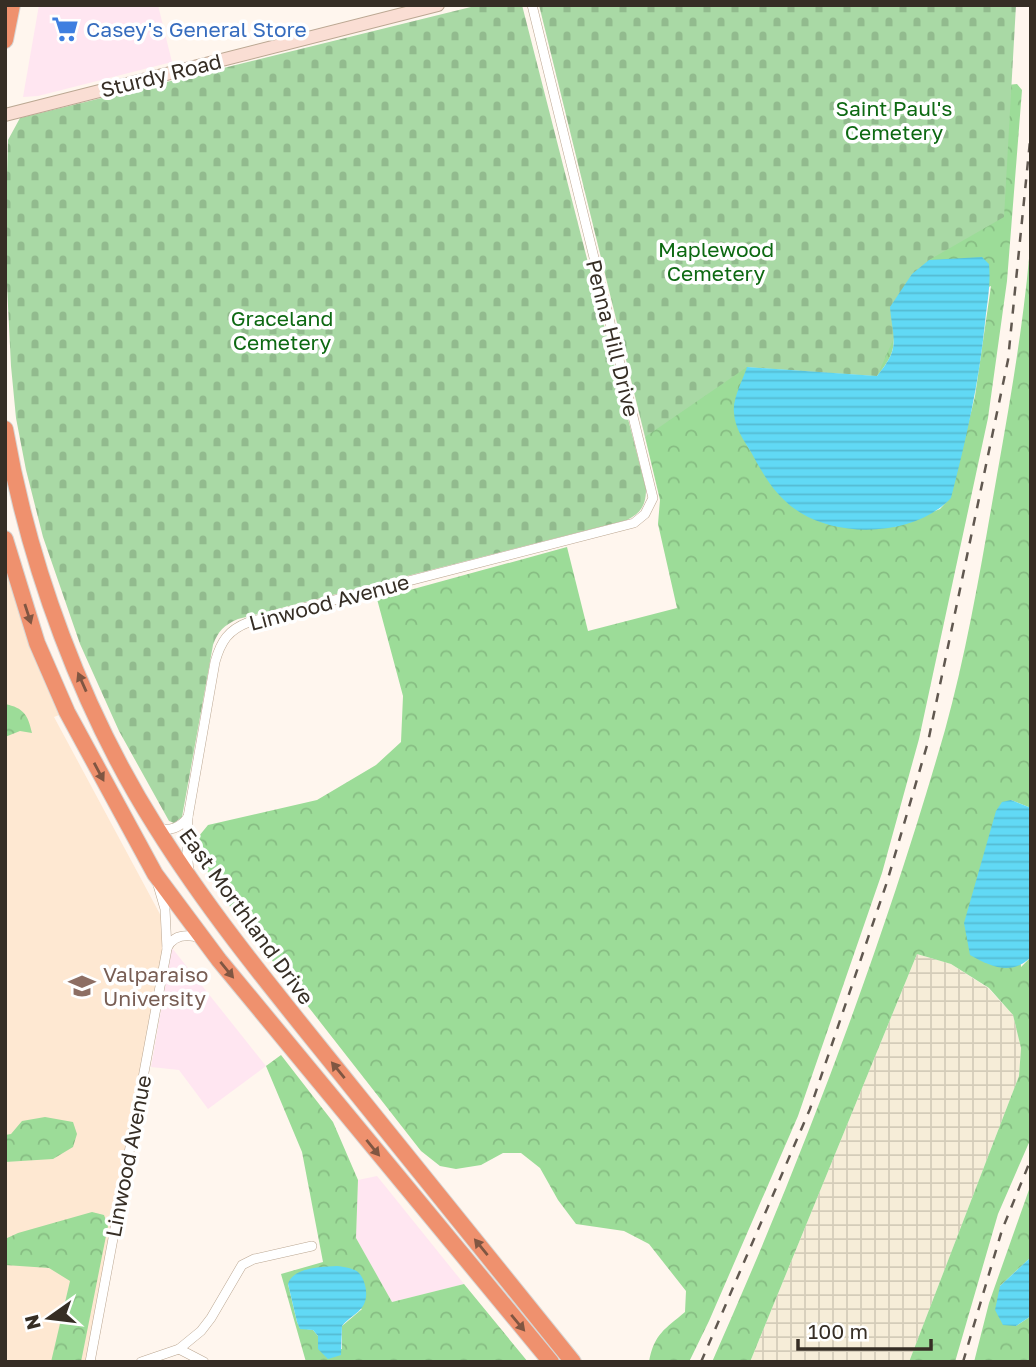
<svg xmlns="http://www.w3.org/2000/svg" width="1036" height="1367" viewBox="0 0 1036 1367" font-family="'Golos Text',sans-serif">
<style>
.commercial{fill:#ffe6f1}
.industrial{fill:url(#industrial-grid)}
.built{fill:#fee8d2}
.forest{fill:url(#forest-crowns);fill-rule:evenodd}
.cemetery{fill:url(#cemetery-stones)}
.water{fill:url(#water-rules)}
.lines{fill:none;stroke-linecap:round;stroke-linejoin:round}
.street-casing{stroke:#bba792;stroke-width:10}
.secondary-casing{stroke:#bba792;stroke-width:14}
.highway-casing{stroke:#d7d5d3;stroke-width:18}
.street{stroke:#fff;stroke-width:9}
.secondary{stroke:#faded4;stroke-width:12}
.highway{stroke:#ef916e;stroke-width:16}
.rail{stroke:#615850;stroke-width:2.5;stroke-dasharray:9 9;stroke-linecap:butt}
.oneway{fill:#805642}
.labels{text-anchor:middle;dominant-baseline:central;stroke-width:7;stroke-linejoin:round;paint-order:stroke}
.shop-label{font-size:21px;fill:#366cbe;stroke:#fff;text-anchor:start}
.street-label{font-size:21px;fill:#362e25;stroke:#fff}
.park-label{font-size:21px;fill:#0d6912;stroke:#fff}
.education-label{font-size:21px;fill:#785e54;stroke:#fff;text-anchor:start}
</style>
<defs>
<pattern id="industrial-grid" width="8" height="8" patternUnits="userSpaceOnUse" patternTransform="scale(1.75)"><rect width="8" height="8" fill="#f6edd8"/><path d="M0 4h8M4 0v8" fill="none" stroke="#d4ccb9"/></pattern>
<pattern id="forest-crowns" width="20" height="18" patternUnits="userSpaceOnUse" patternTransform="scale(1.75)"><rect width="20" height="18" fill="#9cdc98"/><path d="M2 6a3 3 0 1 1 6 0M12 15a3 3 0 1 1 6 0" fill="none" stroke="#87bd83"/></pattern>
<pattern id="cemetery-stones" width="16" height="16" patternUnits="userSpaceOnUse" patternTransform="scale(1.75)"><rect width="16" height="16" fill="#a9d9a5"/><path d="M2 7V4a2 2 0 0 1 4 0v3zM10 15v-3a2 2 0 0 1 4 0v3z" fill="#92bb8e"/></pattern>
<pattern id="water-rules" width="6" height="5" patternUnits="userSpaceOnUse" patternTransform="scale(1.75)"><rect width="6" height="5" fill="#61d9f5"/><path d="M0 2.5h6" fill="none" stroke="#55bbd2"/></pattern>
</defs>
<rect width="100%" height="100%" fill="#fff6ee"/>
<g class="commercial">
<polygon points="39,5 158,5 172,62 38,96 23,97"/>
<polygon points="172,948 266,1066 208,1109 179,1070 151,1067"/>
<polygon points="377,1176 464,1284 392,1302 356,1238 358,1180"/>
</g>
<polygon class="industrial" points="917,954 951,964 988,988 1013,1015 1021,1048 1019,1076 909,1362 750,1362"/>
<polygon class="built" points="5,539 67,712 54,717 161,916 167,949 90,1362 5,1362"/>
<g class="forest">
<path d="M1017 84 1022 90 1007 281 988 418 919 739 882 873 798 1116 709 1321 689 1362H649C654 1334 665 1329 685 1312L686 1291 649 1244 624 1231 576 1224 558 1200 540 1168 521 1153H503L481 1165 456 1169 440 1166 421 1151 217 890 202 861 199 836 208 825 317 800 376 765 401 742 403 696 377 599 567 547 588 631 677 608 658 524 660 500 645 437 653 419 997 86ZM991 286 975 396 950 498 940 509 894 527 750 450C727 411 734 407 748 367L877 376C891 359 897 348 892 327Z"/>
<path d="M1031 235V808L1011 800 1021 967 1031 957V1138L998 1214 955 1362H909L1019 1076 1021 1048 1013 1015 989 988 951 964 917 954 750 1362H712C803 1157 883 946 945 730 968 647 982 560 997 475 1011 396 1025 316 1031 235Z"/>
<path d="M5 704C24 708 28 715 32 733L20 731 5 737Z"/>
<path d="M281 1055 333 1122 358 1180 356 1238 392 1302 464 1284 528 1362H306L281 1274 323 1262 302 1152 266 1066ZM288 1284 362 1309 342 1326V1349H318V1336L313 1330 300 1328 297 1322Z"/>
<polygon points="45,1117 73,1122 77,1134 73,1147 53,1159 5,1162 5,1135 11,1134 22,1121"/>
<polygon points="1031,1184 1031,1257 1000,1286 1016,1326 1031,1316 1031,1362 974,1362 989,1303"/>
<polygon points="92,1212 104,1215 108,1226 81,1362 51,1362 70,1281 49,1268 5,1265 5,1239 18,1233"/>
</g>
<g class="cemetery">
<path d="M479 5H522L646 489C646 505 641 513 627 520L238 619C224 625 218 631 213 645L182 817 174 823 169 821 119 731 80 644 43 537 26 470 16 418 11 366 5 245 8 140 20 118Z"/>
<polygon points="539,5 1016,5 1004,217 929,260 877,376 747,367 645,437"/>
</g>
<g class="water">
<path d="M982 257 989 264C991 285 987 303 985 323 979 383 966 440 951 498 917 535 843 539 801 513 776 498 764 476 751 452 743 439 735 428 734 413 732 399 743 380 747 367L877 376C901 347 893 341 890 307L912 274 929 260Z"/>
<path d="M1011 800 1031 808V957C1012 976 991 967 970 955L964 923 996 811 1002 802Z"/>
<polygon points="1031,1257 1031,1316 1016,1326 1003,1325 995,1310 1000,1286"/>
<path d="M337 1266C344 1267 354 1268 359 1273 366 1281 369 1297 363 1306 358 1314 348 1318 342 1326L341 1355 328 1359 318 1349V1336L313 1330 300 1329 297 1322 288 1284C293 1267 322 1267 337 1266Z"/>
</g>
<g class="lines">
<defs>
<g id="street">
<path d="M156 828C170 831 179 829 188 817"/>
<path d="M189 872 187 850 188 817 215 662C221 641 228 630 249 622L634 523 645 514 653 498 532 5"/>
<path d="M167 948C174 934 187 934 200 938"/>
<polyline points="179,1349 204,1362"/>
<polyline points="90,1362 167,949 165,909 158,885"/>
<polyline points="141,1362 179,1349 201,1331 211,1318 242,1265 254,1259 312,1246"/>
</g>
<polyline id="secondary" points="5,115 438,5"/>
<g id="highway">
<polyline points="5,40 12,5"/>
<path d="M5 429C29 566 82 710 156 827 214 920 285 1004 353 1089 427 1180 500 1271 573 1362"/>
<polyline points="5,539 37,643 67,712 155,874 219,960 551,1362"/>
</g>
</defs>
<use href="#street" class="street-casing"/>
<use href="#secondary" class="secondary-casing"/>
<use href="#highway" class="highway-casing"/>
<use href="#street" class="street"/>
<use href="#secondary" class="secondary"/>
<use href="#highway" class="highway"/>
<g class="rail">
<polyline points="701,1362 810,1109 887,882 928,742 1008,360 1031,131"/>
<polyline points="963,1362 1002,1230 1031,1159"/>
</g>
</g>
<defs><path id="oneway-solid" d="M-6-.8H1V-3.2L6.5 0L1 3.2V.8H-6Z" transform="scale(1.75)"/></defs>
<g class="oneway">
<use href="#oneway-solid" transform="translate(28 614) rotate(72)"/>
<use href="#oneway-solid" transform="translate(82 682) rotate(-114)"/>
<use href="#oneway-solid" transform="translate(99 772) rotate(62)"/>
<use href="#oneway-solid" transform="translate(227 970) rotate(51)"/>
<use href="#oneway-solid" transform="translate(338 1070) rotate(-129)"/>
<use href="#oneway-solid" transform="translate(373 1148) rotate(51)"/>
<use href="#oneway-solid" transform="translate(481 1247) rotate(-129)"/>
<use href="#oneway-solid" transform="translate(518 1323) rotate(50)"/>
</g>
<defs>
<symbol id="supermarket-bare" viewBox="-9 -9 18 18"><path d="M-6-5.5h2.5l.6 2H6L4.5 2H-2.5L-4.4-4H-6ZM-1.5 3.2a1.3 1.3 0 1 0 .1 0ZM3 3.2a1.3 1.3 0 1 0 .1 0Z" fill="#3f7fe0" stroke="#fff" stroke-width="2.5" paint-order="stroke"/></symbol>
<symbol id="university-bare" viewBox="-9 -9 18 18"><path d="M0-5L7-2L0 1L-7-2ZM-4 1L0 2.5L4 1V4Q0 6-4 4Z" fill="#8d6e63" stroke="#fff" stroke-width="2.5" paint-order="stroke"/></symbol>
</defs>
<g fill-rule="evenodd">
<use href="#supermarket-bare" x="46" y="10" width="38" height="38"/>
<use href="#university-bare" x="63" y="967" width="38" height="38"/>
</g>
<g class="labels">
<g class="shop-label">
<text x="86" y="29">Casey's General Store</text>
</g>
<g class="street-label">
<text transform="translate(161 75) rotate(-14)">Sturdy Road</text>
<text transform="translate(613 338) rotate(76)">Penna Hill Drive</text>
<text transform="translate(329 602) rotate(-15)">Linwood Avenue</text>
<text transform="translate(247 916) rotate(54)">East Morthland Drive</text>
<text transform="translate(128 1156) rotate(-79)">Linwood Avenue</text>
</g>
<g class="park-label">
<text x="894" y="108">Saint Paul's<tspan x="894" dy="24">Cemetery</tspan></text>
<text x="716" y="249">Maplewood<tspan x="716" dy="24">Cemetery</tspan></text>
<text x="282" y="318">Graceland<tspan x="282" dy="24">Cemetery</tspan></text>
</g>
<g class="education-label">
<text x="103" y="974">Valparaiso<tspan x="103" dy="24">University</tspan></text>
</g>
</g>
<rect width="1036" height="1367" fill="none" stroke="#362e25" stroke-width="14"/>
<g transform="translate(49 1318) rotate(256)" stroke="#ffffff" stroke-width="5" paint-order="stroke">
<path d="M0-5L12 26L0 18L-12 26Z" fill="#362e25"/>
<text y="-10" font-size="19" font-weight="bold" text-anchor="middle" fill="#362e25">N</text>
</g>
<path d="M798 1339v10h133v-10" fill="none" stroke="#362e25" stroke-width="3.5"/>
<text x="808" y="1339" font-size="21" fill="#362e25" stroke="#ffffff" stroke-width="5" paint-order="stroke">100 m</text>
</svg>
